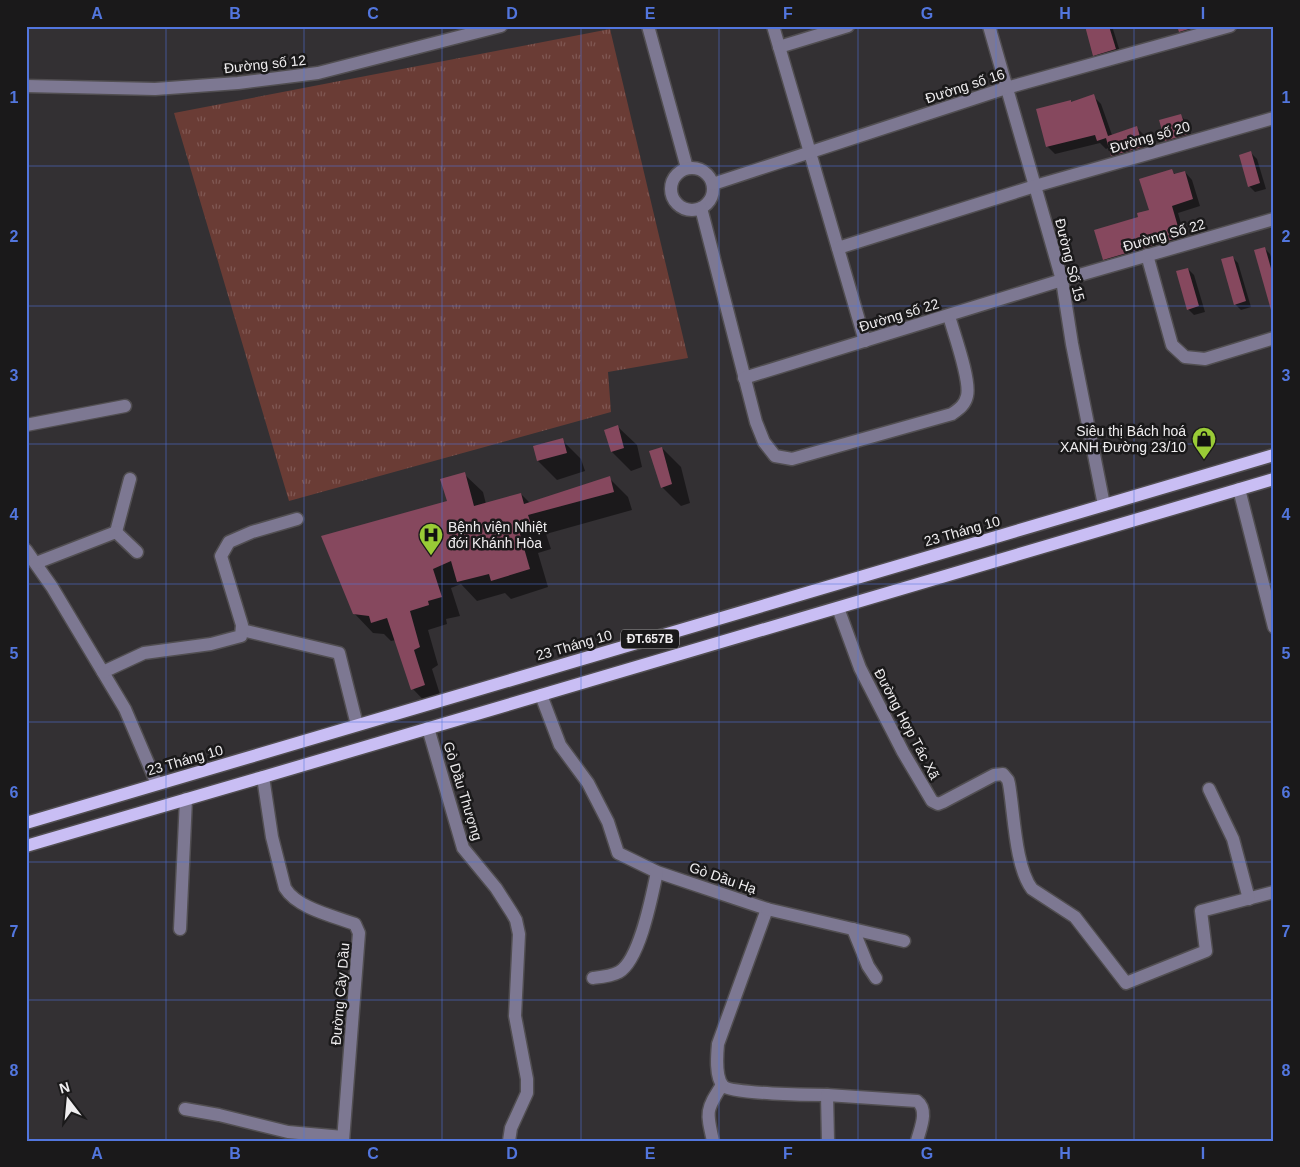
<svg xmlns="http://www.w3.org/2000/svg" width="1300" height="1167" viewBox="0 0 1300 1167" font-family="Arial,sans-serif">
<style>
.grass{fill:url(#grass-tufts)}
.shadow{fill:#0007}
.building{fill:#86485e}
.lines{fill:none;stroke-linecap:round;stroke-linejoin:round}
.minor-casing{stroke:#514e51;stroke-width:15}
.major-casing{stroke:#514e51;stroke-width:15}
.minor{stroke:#7d7892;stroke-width:12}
.major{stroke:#c9bef4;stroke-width:12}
.grid{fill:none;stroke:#5276de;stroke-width:1;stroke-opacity:0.55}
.labels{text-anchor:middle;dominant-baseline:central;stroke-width:5;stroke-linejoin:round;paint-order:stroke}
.shield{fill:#1a191a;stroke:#afadaf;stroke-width:1}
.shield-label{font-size:12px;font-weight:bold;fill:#efedef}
.street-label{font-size:14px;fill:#efedef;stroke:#1a191a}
.poi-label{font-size:14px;fill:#efedef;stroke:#1a191a;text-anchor:end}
.neatline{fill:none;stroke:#5276de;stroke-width:2}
.grid-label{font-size:16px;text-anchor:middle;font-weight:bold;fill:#5276de}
</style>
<defs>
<pattern id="grass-tufts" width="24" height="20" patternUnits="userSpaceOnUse" patternTransform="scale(1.25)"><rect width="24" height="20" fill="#6a3c35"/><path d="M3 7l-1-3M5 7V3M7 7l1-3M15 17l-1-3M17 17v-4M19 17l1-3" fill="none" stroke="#805853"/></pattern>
</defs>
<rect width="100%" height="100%" fill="#333033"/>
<polygon class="grass" points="610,29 688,358 608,372 611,412 289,501 174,113"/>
<g class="shadow">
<polygon points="1087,26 1112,26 1121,55 1100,61 1094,55"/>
<polygon points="1179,26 1217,26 1186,37 1180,31"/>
<polygon points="1093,96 1101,104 1112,135 1136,127 1144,135 1150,155 1120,163 1112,155 1110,147 1106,149 1100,143 1055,154 1047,146 1072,103"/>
<polygon points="1181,116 1187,122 1193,140 1172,146 1166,140"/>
<polygon points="1251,153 1257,159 1266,189 1255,192 1249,186"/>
<polygon points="1172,171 1176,175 1185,172 1192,180 1200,206 1178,213 1187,244 1111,266 1104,259 1139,218 1150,210"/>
<polygon points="1264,248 1270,254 1274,267 1274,298"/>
<polygon points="1232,257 1238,263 1251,307 1241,310 1235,304"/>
<polygon points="1188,269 1194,275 1205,312 1194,315 1188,309"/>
<polygon points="618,427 637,445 642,467 631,471 612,452 605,431"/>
<polygon points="562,440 581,459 585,471 557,480 538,461"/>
<polygon points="662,448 681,467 690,503 681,506 662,487"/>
<polygon points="464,474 483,492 486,504 521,494 530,503 609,478 628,497 632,510 546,534 551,549 538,553 548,587 511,599 505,593 477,601 461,584 451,588 460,616 446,619 447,624 428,630 438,665 432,669 443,704 431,708 413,689 396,640 391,641 384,634 373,633 354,613 448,502"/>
</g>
<g class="building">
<polygon points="1085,26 1109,26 1116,49 1093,56"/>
<polygon points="1177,26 1199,26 1179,32"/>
<polygon points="1094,94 1108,136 1137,126 1143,147 1111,156 1106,138 1097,141 1095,135 1046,147 1036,109 1071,100 1071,102"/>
<polygon points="1181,114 1188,134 1165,141 1159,120"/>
<polygon points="1251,151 1260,183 1248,187 1239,155"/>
<polygon points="1172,169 1174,174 1185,171 1193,199 1172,206 1181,237 1103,260 1094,230 1138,217 1137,213 1149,210 1139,179"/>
<polygon points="1265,247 1274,279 1274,310 1271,310 1254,250"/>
<polygon points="1233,256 1246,301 1234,305 1221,259"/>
<polygon points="1188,268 1199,306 1187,310 1176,271"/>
<polygon points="618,425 624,448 611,452 604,430"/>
<polygon points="563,438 567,453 537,461 533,446"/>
<polygon points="662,447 672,484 661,488 649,451"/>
<polygon points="465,472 474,506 521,493 524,504 610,476 614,492 528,515 533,530 520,534 530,569 491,581 489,574 457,582 451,561 433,569 442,597 428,601 429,605 410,611 420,647 414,650 425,685 411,690 387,618 371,623 369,616 353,614 321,536 447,501 440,479"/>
</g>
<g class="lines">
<defs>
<g id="minor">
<polyline points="648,26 687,168"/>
<polyline points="773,26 865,341"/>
<polyline points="989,26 1062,280 1072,344 1104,505"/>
<polyline points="779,47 848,26"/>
<polyline points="26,86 155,89 238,83 318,73 501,26"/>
<circle cx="692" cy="189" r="21"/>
<polyline points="713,184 1006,88 1230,26"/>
<path d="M701 208 756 422 764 442 775 456 792 459 952 414C959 409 965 405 967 396 971 380 954 334 949 316"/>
<polyline points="838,248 1035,186 1274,118"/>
<polyline points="1147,255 1172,345 1185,357 1205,359 1274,338"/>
<polyline points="744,378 1062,280 1274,219"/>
<polyline points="26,425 125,406"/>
<polyline points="1239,489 1274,627"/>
<polyline points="116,532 130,479"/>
<polyline points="26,550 52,587 125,709 157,784"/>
<polyline points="36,563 116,532 137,552"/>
<path d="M838 608 860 668 903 752 932 801 938 804 943 802 994 775 1003 774 1008 780 1009 784C1014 812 1015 867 1032 889L1075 917 1126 983 1206 951 1201 911 1274 892"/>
<polyline points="242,630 339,653 357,725"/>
<polyline points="103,672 144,653 211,644 241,636 242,625 221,556 229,542 252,532 297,519"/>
<path d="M541 695 560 745 588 783 608 822 618 853 657 872 767 909 718 1044C717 1055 715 1077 723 1086 731 1094 812 1095 827 1095"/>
<polyline points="428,728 463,848 496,888 512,913 516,920 519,934 515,1016 527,1079 527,1093 511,1128 509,1141"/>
<path d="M263 777 272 837 285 888C297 908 333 916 355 924L359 933 343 1141"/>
<polyline points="1209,789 1233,839 1249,899"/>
<polyline points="767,909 904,941"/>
<polyline points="180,929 186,799"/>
<polyline points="853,929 868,966 876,978"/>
<path d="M593 978C602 977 612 976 619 972 640 960 652 895 657 872"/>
<polyline points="185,1109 219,1115 288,1132 343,1137"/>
<path d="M713 1141C706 1111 706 1110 722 1085"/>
<path d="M828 1141 827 1095 917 1101C929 1110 920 1129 917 1141"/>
</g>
<g id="major">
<polyline points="26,823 1274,455"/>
<polyline points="26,846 263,777 1274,479"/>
</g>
</defs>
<use href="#minor" class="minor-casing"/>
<use href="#major" class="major-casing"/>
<use href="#minor" class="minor"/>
<use href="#major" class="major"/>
</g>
<path class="grid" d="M166 26V1141M304 26V1141M442 26V1141M581 26V1141M719 26V1141M858 26V1141M996 26V1141M1134 26V1141M26 166H1274M26 306H1274M26 444H1274M26 584H1274M26 722H1274M26 862H1274M26 1000H1274"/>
<defs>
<symbol id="shop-pin" viewBox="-11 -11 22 30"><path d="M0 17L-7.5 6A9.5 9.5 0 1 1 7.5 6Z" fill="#99cb36" stroke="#1a191a"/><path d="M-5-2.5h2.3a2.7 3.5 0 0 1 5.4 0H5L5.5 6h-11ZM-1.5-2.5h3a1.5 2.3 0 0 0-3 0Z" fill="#111"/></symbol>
<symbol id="hospital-pin" viewBox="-11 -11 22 30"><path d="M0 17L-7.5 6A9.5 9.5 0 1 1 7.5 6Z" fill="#99cb36" stroke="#1a191a"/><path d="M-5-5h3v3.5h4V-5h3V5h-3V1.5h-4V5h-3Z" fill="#111"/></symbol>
</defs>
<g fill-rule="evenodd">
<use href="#shop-pin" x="1190" y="425" width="28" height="38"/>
<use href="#hospital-pin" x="417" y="521" width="28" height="38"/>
</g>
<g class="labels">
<rect class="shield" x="621" y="629.5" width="58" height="19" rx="4"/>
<g class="shield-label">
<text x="650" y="639">ĐT.657B</text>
</g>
<g class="street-label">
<text transform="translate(265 64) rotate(-6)">Đường số 12</text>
<text transform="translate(965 86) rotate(-18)">Đường số 16</text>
<text transform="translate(1150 137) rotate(-16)">Đường số 20</text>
<text transform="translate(1164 235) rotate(-16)">Đường Số 22</text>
<text transform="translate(1070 260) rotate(76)">Đường Số 15</text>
<text transform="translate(899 315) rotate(-17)">Đường số 22</text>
<text transform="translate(962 531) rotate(-16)">23 Tháng 10</text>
<text transform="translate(574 645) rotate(-16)">23 Tháng 10</text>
<text transform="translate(907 724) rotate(62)">Đường Hợp Tác Xã</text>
<text transform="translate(185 760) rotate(-16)">23 Tháng 10</text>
<text transform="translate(463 791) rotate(73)">Gò Dầu Thượng</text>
<text transform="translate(723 878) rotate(19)">Gò Dầu Hạ</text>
<text transform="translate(340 994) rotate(-85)">Đường Cây Dầu</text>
</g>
<g class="poi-label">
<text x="1186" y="431">Siêu thị Bách hoá<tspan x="1186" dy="16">XANH Đường 23/10</tspan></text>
<text x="448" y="527" text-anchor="start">Bệnh viện Nhiệt<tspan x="448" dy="16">đới Khánh Hòa</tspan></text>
</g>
</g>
<rect width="1300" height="1167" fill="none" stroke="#1a191a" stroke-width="55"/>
<g transform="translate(68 1100) rotate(344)" stroke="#1a191a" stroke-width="4" paint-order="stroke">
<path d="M0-4L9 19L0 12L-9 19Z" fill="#efedef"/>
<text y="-8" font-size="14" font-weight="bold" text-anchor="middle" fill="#efedef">N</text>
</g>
<rect x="28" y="28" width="1244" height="1112" class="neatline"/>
<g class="grid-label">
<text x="97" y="19">A</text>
<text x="235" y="19">B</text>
<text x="373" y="19">C</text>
<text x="512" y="19">D</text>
<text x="650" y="19">E</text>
<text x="788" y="19">F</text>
<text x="927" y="19">G</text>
<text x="1065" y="19">H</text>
<text x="1203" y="19">I</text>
<text x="14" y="103">1</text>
<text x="1286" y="103">1</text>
<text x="14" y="242">2</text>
<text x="1286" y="242">2</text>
<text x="14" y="381">3</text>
<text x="1286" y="381">3</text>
<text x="14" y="520">4</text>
<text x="1286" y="520">4</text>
<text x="14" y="659">5</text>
<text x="1286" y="659">5</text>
<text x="14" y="798">6</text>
<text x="1286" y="798">6</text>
<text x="14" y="937">7</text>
<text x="1286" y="937">7</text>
<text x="14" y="1076">8</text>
<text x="1286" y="1076">8</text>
<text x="97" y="1159">A</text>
<text x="235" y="1159">B</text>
<text x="373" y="1159">C</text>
<text x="512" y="1159">D</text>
<text x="650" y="1159">E</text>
<text x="788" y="1159">F</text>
<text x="927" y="1159">G</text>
<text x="1065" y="1159">H</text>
<text x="1203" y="1159">I</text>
</g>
</svg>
